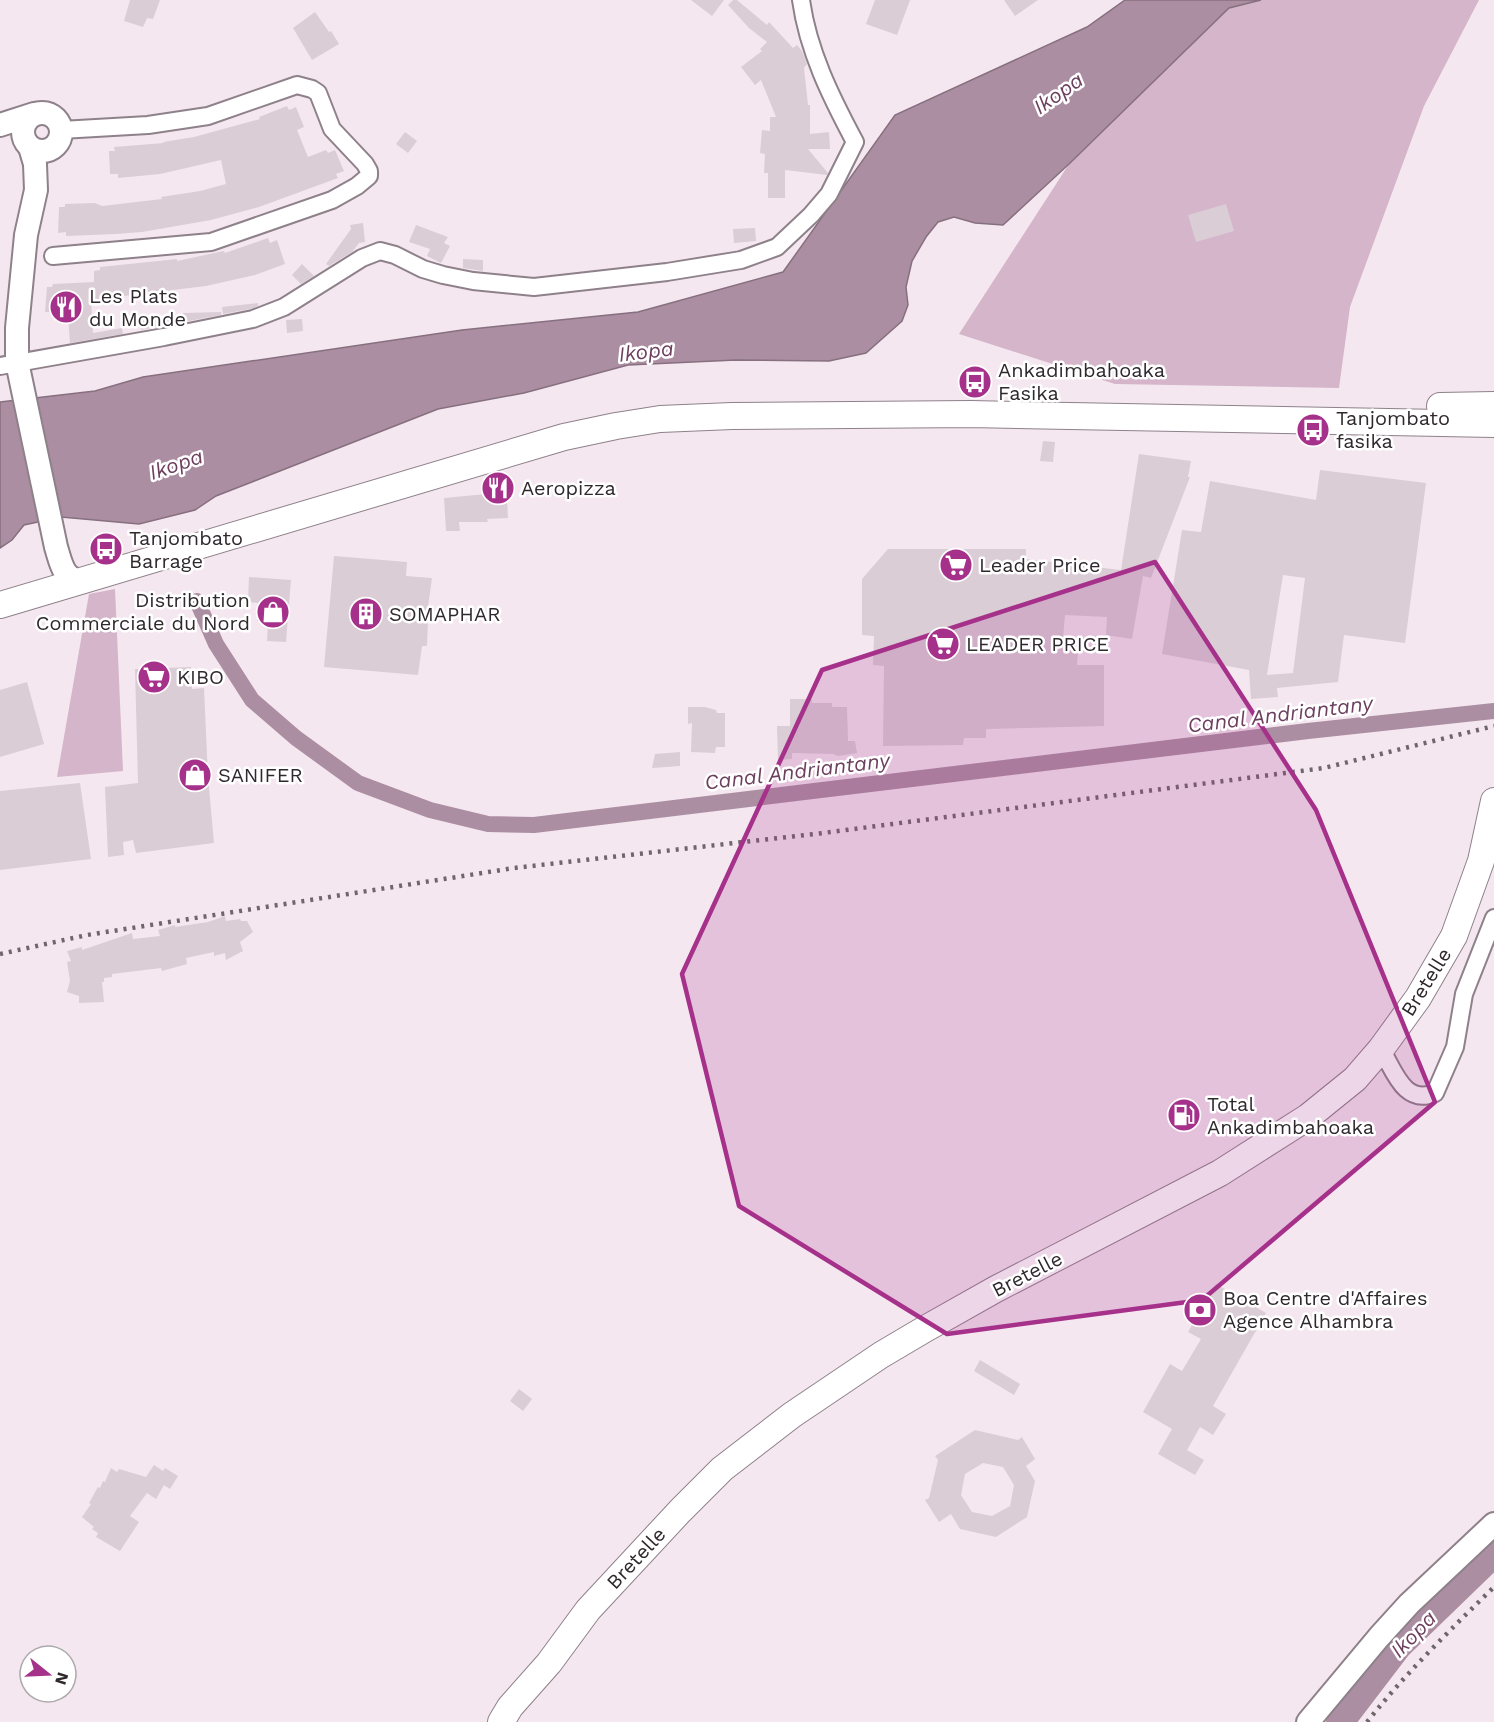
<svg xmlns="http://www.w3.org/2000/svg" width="1494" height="1722" viewBox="0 0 1494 1722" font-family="'Work Sans',sans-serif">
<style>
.green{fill:#d4b5c9}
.water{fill:#ac8ea2;stroke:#86707f;stroke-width:1.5}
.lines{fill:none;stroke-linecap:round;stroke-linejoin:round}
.canal{stroke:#ac8ea2;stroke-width:16}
.river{stroke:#ac8ea2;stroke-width:28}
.building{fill:#dbcdd6;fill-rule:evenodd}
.street-casing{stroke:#8e818a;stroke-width:20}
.secondary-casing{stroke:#8e818a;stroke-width:26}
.primary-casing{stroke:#8e818a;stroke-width:28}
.street{stroke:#fff;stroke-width:16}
.secondary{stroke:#fff;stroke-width:22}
.primary{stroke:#fff;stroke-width:26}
.rail{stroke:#6f666c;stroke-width:4.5;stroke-dasharray:3 6;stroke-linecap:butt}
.marked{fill:#a6318a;fill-opacity:0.2;stroke:#a6318a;stroke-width:4.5;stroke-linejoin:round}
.labels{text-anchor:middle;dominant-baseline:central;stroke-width:5;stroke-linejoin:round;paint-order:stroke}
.poi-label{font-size:20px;fill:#2f292d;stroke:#fff;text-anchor:start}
.street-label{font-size:20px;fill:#2f292d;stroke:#fff}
.water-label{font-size:21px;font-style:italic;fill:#6c3f5e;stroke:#fff}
</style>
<rect width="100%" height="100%" fill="#f5e7f0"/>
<g class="green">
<polygon points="1261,0 1479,0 1424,106 1350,307 1339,388 1115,384 959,334 1069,164 1229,8"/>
<polygon points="115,589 123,771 57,777 89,594"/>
</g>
<polygon class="water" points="1125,0 1261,0 1229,8 1069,164 1003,225 975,223 954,217 938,222 926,237 912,261 906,287 908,305 902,321 866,353 829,361 736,360 628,365 524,393 438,409 216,496 195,510 139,524 61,517 24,525 12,540 0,548 0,402 95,391 143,377 462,330 638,312 783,272 895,115 1087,27"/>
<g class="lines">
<polyline class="canal" points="197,601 216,644 252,700 296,738 358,783 430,810 488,824 534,825 1308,731 1494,711"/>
<polyline class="river" points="1340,1722 1398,1646 1494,1553"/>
</g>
<g class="building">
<polygon points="130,0 160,0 153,19 147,18 143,27 124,21"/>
<polygon points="691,0 724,0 712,16"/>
<polygon points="733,0 737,0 767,25 769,22 793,48 797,45 802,51 807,64 804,68 808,105 810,105 810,134 829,132 830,149 808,149 828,173 827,175 785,170 785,198 768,198 768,173 764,173 765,154 760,153 762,130 770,131 770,117 776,117 761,80 755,85 741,67 762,51 760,49 767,42 749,28 728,5"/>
<polygon points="875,0 910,0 897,35 866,24"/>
<polygon points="1004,0 1038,0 1015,16"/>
<polygon points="315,12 329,32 331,31 339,44 312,60 293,28"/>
<polygon points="287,106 289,110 296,107 304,127 297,130 308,157 326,150 328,153 335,150 344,171 336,174 338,178 259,207 211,220 142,232 116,234 66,236 66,232 58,233 59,207 65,207 65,204 95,203 102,206 162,199 161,197 200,191 226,184 221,160 160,174 118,178 118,174 110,174 109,151 115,151 114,147 164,143 163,142 194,137 260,119 259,117"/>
<polygon points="405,132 417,141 408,153 396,144"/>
<polygon points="1226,204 1234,231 1196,242 1188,215"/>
<polygon points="363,223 365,242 359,243 352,252 329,266 326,264 351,229 350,225"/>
<polygon points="416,225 448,237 444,243 450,246 441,263 427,256 430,249 409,242"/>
<polygon points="755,228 756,241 734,243 733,229"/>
<polygon points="268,238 270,243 277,240 285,264 255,275 206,286 91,300 93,333 122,328 123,334 70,343 68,314 53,315 53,312 45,312 47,287 52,287 53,284 94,282 94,271 100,270 100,267 177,259 177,261 224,251 225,253"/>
<polygon points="463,259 483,260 483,271 463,268"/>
<polygon points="302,264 314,276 301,284 292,275"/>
<polygon points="258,303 258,306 250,309 223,314 222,307"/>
<polygon points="221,312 221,315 184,322 183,313"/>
<polygon points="174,319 174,324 141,330 140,321"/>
<polygon points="302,319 303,331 287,333 286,320"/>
<polygon points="1043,441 1055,442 1053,462 1040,461"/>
<polygon points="1139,454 1191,461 1188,477 1190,477 1151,578 1143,576 1132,639 1106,635 1107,617 1065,615 1062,649 1078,650 1077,665 1104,665 1104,726 986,729 986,738 964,738 963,745 883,746 884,666 873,665 874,636 862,635 862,579 888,549 1026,549 1026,559 1121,570"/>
<path d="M1320 470 1426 483 1405 643 1344 635 1338 682 1277 688 1278 697 1251 699 1249 670 1162 654 1182 530 1201 532 1210 481 1316 500ZM1283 575 1305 578 1293 673 1267 675Z"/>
<polygon points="506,479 508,518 487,519 488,522 459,522 460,531 446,531 444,498 486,494 486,481"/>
<polygon points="334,556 407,562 406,576 432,578 426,621 428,621 427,646 422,646 418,675 324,667"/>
<polygon points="249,577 291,580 286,642 267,641 268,623 257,621 258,603 248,602"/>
<polygon points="191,667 192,689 204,688 208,777 214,843 136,853 133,840 123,842 124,855 108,857 105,787 138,783 135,669"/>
<polygon points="27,682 44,744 0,757 0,690"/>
<polygon points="790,699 812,699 812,703 832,703 832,707 847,707 848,741 855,741 857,753 838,756 833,754 792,753 792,759 778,760 777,726 790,726"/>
<polygon points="688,707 705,707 716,710 717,713 725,713 725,747 716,747 715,753 691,752 692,723 688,724"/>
<polygon points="680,752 680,766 652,768 655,754"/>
<polygon points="80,783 91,859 0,870 0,791"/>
<polygon points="225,916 226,921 240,919 241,921 247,921 253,932 240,942 243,951 226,960 225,953 214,956 214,952 186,958 187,964 162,971 161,968 112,974 112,977 104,978 104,982 102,982 104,1002 79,1003 79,996 67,992 70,981 67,962 71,961 67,951 82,947 82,950 132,933 133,939 160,936 158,930 175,925 175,927 208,922"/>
<polygon points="1216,1284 1266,1313 1213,1406 1226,1414 1213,1435 1200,1427 1187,1450 1204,1460 1195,1475 1158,1454 1172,1429 1143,1412 1170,1364 1182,1371 1201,1339 1188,1332"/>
<polygon points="980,1360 1020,1384 1014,1395 974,1371"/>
<polygon points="519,1389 532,1399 523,1411 510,1401"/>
<path d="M975 1430 1018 1440 1022 1437 1035 1459 1026 1466 1035 1481 1027 1517 996 1537 960 1529 951 1514 939 1522 925 1500 929 1498 938 1460 935 1456ZM983 1463 1003 1467 1014 1485 1010 1506 992 1516 972 1512 961 1495 965 1474Z"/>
<polygon points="154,1465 163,1471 165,1468 178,1476 170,1489 164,1485 156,1499 147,1493 130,1516 139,1522 120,1551 96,1537 98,1533 92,1529 94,1527 82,1517 91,1504 89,1503 98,1487 100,1488 103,1481 105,1482 111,1468 117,1472 119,1469 146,1477"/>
</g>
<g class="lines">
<defs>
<g id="street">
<polyline points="53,256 211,242 332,200 357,186 369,176 369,171 365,164 332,129 318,93 312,89 297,85 208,116 148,125 61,130"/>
<path d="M0 366 164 337 253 319 284 307 362 258 380 251 395 255 423 269 443 275 473 281 534 287 667 272 741 260 777 247 811 215 829 194 855 142C831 97 808 51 801 0"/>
<path d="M1381 1049C1394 1070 1404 1106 1435 1093L1455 1047 1464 994 1494 918"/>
</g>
<g id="secondary">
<circle cx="42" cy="132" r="19"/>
<polyline points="0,125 34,114"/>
<path d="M30 147 35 164 36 190 26 235 17 328V362L56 547C61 563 63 580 82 581"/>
<polyline points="1308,1722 1379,1637 1409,1604 1494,1524"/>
</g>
<g id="primary">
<polyline points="1440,406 1494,405"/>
<polyline points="0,605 564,437 616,426 660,419 732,416 970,414 1494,424"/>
<polyline points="501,1722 510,1707 549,1663 588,1610 680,1511 722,1469 792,1415 881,1355 925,1329 996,1289 1220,1173 1308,1117 1355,1079 1381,1049 1418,998 1454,936 1481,861 1494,801"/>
</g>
</defs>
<use href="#street" class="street-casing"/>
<use href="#secondary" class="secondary-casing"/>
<use href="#primary" class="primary-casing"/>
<use href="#street" class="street"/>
<use href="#secondary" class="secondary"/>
<use href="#primary" class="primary"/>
<g class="rail">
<polyline points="0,954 87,935 514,868 823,833 1324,768 1494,726"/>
<path d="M1367 1722C1405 1674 1450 1630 1494 1587"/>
</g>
</g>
<path class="marked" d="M1155 562 1316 810 1435 1102 1202 1300 947 1334 739 1206 682 974 822 670Z"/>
<defs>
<symbol id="restaurant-disc" viewBox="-11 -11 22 22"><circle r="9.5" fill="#a6318a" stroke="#fff"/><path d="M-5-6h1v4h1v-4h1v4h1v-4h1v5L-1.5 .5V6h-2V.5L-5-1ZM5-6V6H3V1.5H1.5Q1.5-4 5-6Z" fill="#fff"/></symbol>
<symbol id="bus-disc" viewBox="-11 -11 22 22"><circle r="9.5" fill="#a6318a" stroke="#fff"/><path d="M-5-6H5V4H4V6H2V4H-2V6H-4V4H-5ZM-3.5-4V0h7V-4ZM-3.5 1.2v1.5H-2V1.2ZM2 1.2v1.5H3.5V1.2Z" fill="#fff"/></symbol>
<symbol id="supermarket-disc" viewBox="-11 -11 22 22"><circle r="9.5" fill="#a6318a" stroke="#fff"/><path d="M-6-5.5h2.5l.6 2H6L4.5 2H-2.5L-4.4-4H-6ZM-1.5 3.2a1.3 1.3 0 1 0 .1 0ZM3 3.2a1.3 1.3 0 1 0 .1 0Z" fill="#fff"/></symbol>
<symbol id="shop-disc" viewBox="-11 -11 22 22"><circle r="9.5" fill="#a6318a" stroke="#fff"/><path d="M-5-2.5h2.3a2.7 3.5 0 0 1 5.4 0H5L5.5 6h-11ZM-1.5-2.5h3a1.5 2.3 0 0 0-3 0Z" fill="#fff"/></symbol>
<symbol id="building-disc" viewBox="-11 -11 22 22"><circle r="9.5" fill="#a6318a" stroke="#fff"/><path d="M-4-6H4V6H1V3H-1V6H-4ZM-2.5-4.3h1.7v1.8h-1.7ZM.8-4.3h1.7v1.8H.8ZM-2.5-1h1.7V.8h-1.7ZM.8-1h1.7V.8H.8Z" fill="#fff"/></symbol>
<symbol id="fuel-disc" viewBox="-11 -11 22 22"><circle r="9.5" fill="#a6318a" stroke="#fff"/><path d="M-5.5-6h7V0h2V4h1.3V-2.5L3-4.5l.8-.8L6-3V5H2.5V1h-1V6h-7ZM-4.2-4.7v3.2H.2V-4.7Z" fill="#fff"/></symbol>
<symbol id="bank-disc" viewBox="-11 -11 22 22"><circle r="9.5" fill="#a6318a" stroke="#fff"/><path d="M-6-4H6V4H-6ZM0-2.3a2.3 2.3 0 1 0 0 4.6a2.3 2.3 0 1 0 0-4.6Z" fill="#fff"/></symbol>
</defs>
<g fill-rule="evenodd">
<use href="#restaurant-disc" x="47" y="288" width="38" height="38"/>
<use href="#bus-disc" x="956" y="363" width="38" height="38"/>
<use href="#bus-disc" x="1294" y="411" width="38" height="38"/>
<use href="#restaurant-disc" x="479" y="469" width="38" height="38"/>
<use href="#bus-disc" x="87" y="530" width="38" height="38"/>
<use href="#supermarket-disc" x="937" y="546" width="38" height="38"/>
<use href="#shop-disc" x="254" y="593" width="38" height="38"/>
<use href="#building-disc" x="347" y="595" width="38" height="38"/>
<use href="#supermarket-disc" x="924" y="625" width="38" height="38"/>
<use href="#supermarket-disc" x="135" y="658" width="38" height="38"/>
<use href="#shop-disc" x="176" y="756" width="38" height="38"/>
<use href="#fuel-disc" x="1165" y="1096" width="38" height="38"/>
<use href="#bank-disc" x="1181" y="1291" width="38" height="38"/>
</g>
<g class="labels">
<g class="poi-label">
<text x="89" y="296">Les Plats<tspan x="89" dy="23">du Monde</tspan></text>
<text x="998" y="370">Ankadimbahoaka<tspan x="998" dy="23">Fasika</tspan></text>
<text x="1336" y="418">Tanjombato<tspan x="1336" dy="23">fasika</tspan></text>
<text x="521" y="488">Aeropizza</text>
<text x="129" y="538">Tanjombato<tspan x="129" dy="23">Barrage</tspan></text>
<text x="979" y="565">Leader Price</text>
<text x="250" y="600" text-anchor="end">Distribution<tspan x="250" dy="23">Commerciale du Nord</tspan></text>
<text x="389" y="614">SOMAPHAR</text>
<text x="966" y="644">LEADER PRICE</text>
<text x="177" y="677">KIBO</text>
<text x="218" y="775">SANIFER</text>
<text x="1207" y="1104">Total<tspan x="1207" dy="23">Ankadimbahoaka</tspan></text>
<text x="1223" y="1298">Boa Centre d'Affaires<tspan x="1223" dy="23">Agence Alhambra</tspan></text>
</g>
<g class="street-label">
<text transform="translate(1426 982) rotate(-58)">Bretelle</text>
<text transform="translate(1027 1274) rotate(-27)">Bretelle</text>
<text transform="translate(636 1558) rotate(-47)">Bretelle</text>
</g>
<g class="water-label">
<text transform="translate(1058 93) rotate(-35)">Ikopa</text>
<text transform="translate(646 351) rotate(-7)">Ikopa</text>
<text transform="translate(176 464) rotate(-19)">Ikopa</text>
<text transform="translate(1280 714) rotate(-7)">Canal Andriantany</text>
<text transform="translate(797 771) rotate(-7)">Canal Andriantany</text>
<text transform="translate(1413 1634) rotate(-46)">Ikopa</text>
</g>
</g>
<g transform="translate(48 1674) rotate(108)"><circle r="28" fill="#ffffff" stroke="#aca9ab" stroke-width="1.5"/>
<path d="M0-4.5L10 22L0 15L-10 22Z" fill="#a6318a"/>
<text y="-9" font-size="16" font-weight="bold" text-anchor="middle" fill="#2f292d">N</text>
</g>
</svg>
